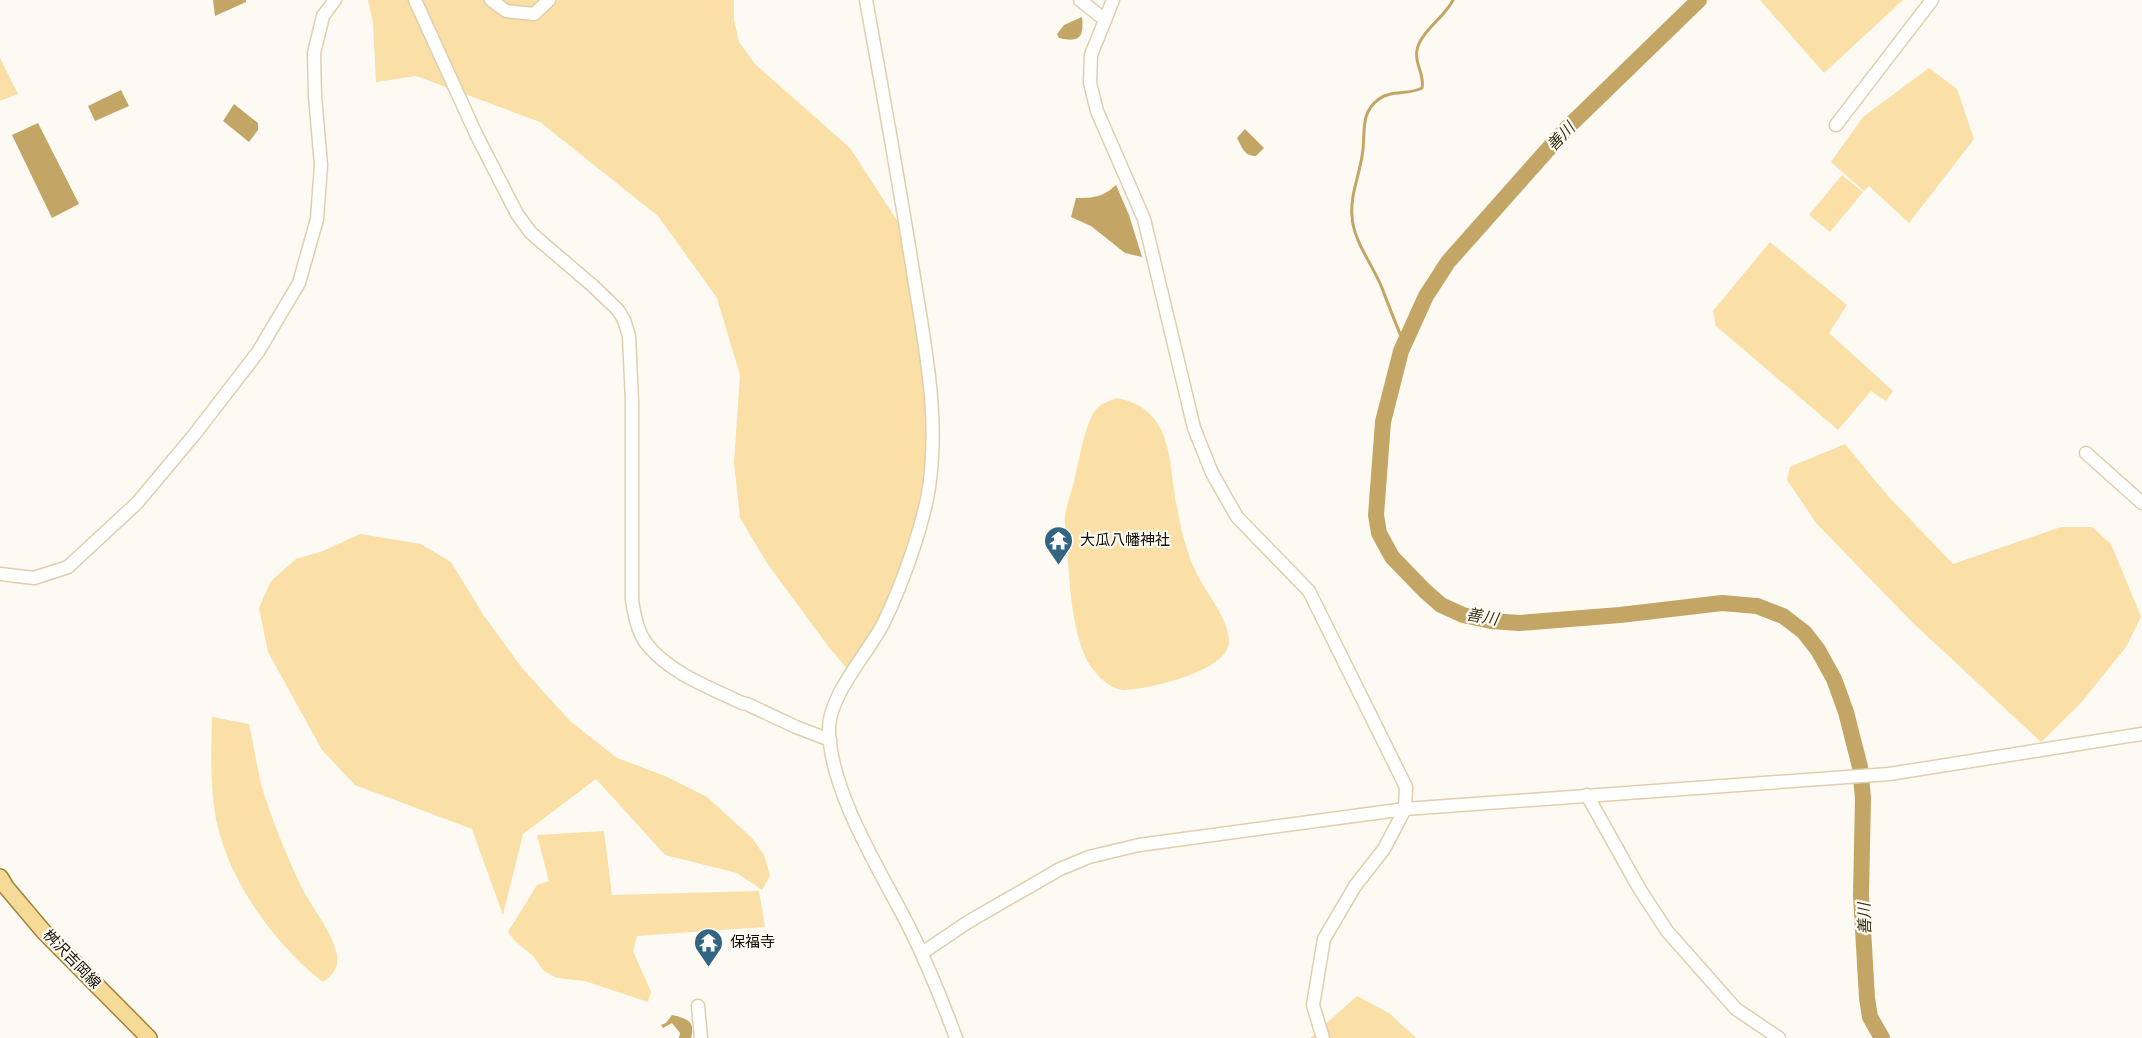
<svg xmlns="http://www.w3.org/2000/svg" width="2142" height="1038" viewBox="0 0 2142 1038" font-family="'Varela Round','Noto Sans JP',sans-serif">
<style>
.green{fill:#fadfa6}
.water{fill:#c3a665}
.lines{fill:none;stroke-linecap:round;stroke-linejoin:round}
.stream{stroke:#c3a665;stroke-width:3}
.river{stroke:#c3a665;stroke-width:16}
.minor-casing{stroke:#dfcfad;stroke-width:15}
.major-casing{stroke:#a38238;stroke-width:18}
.minor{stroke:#fff;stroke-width:12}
.major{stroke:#f6da98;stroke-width:15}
.labels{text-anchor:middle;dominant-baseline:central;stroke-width:4.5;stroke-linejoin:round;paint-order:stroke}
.poi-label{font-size:15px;fill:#130e03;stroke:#fdfaf3;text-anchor:start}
.street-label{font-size:15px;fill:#130e03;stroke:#fdfaf3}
.water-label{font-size:16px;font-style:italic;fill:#3c3012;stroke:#fdfaf3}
</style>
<rect width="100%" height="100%" fill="#fdfaf3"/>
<g class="green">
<polygon points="368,0 734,0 734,20 739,42 755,64 850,148 900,225 935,433 922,537 890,614 850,672 828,646 767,563 740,518 734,463 740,375 717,298 658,216 540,122 416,76 376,82 373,23"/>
<polygon points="1760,0 1903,0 1824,73"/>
<polygon points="0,58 18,94 0,101"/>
<polygon points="1929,68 1957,89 1974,139 1909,223 1869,186 1864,191 1831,162 1863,117"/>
<polygon points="1842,175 1863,192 1830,232 1809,215"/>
<polygon points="1770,242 1847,305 1829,333 1893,391 1886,401 1871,391 1838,430 1716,326 1713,311"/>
<path d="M1117 398C1174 409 1168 461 1177 507 1181 529 1186 551 1196 572 1205 592 1229 619 1229 641 1230 671 1149 689 1125 690 1109 691 1090 669 1085 656 1071 623 1070 584 1067 549 1067 539 1064 527 1065 517 1066 507 1070 496 1073 486 1078 466 1084 428 1094 412 1099 404 1109 401 1117 398Z"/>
<polygon points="1845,444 1887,495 1953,564 2061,527 2092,527 2111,544 2141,617 2126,647 2080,704 2041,742 1912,622 1817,524 1787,480 1790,467"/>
<polygon points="360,534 421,544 451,562 484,616 522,668 570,721 617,758 665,776 707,797 752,838 764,855 770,876 762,890 737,873 665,855 596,779 523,834 503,915 472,829 355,785 322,750 268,652 259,608 271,581 296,559 323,551"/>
<path d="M212 717 249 724C254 746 257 770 263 791 273 822 285 852 299 882 309 905 333 931 337 955 339 968 333 975 323 982 274 944 228 880 216 819 210 785 211 751 212 717Z"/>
<polygon points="604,831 612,895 759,891 765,927 637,936 633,951 651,992 648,1002 585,981 557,978 544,971 533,956 515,941 508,932 537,885 549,881 537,835"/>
<polygon points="1357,996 1389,1013 1416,1038 1310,1038"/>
</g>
<g class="water">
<polygon points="213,0 246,0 246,2 215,16"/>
<path d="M1082 17C1084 37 1080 43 1059 38L1057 34 1064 25Z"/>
<polygon points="121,90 129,106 95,121 88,106"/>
<polygon points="234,104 258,123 258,130 249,142 223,121"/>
<polygon points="38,123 79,204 52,218 12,135"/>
<path d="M1245 129 1264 148 1256 156C1244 156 1242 147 1237 138Z"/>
<path d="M1116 185 1129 215 1142 257 1125 253 1091 226 1071 217 1076 198C1094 198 1103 197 1116 185Z"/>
<path d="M672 1015C686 1018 696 1021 691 1038H679L680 1033 672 1023 663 1028 661 1025 666 1023Z"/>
</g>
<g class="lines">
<path class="stream" d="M1404 343C1396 325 1389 306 1382 288 1373 265 1353 241 1352 216 1350 193 1361 172 1363 149 1365 129 1361 112 1379 99 1391 90 1409 95 1422 88 1425 74 1414 64 1417 50 1420 32 1445 17 1453 0"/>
<polyline class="river" points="1699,0 1567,128 1448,262 1426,296 1401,351 1383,422 1376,515 1379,533 1392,557 1425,591 1441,605 1463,615 1491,621 1519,623 1620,615 1722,603 1757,606 1783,616 1804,632 1818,650 1834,679 1846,712 1860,767 1863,798 1861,895 1867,998 1870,1017 1882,1038"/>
<defs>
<g id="minor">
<path d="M415 0 476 134 517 214 531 233 593 286 618 310 624 320 629 336 632 401V599C634 614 637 631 646 643 669 673 709 687 742 703L747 704 796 727 830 740"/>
<polyline points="491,0 506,11 534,14 549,0"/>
<path d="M866 0C882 88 898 177 912 265 924 343 942 421 927 499 918 540 901 587 883 624 868 653 828 696 829 730 830 792 881 872 909 927 927 963 942 1000 956 1038"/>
<polyline points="1080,0 1105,20"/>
<polyline points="1113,0 1091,55 1090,83 1097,111 1144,219 1194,428 1212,473 1237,517 1309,591 1406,787 1405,809 1384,849 1355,886 1324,939 1313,1005 1323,1038"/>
<polyline points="1836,125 1932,0"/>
<polyline points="2086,453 2142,503"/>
<polyline points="0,574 34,578 68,567 137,503 194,435 258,352 299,283 317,219 321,165 315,96 314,53 323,16 335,0"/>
<polyline points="1587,795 1639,888 1667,931 1736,1009 1779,1038"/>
<polyline points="922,953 968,922 1060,869 1089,857 1139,845 1405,809 1889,774 2142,734"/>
<polyline points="698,1006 701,1038"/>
</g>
<polyline id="major" points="0,877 6,887 44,932 149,1038"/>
</defs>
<use href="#minor" class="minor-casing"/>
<use href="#major" class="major-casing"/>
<use href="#minor" class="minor"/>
<use href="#major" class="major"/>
</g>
<defs>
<symbol id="temple-pin" viewBox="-11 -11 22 30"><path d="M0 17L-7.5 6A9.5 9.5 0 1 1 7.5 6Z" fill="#326582" stroke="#fdfaf3"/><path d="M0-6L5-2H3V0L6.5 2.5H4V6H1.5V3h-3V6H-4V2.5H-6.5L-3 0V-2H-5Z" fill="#fff"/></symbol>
</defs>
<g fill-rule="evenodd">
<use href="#temple-pin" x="1042" y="524" width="33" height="45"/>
<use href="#temple-pin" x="692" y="926" width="33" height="45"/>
</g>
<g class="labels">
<g class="poi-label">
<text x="1080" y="540">大瓜八幡神社</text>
<text x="730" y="942">保福寺</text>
</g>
<g class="street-label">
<text transform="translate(72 959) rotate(46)">桝沢吉岡線</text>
</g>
<g class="water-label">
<text transform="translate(1561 137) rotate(-47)">善川</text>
<text transform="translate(1482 617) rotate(10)">善川</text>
<text transform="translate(1865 919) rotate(-92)">善川</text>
</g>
</g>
</svg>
